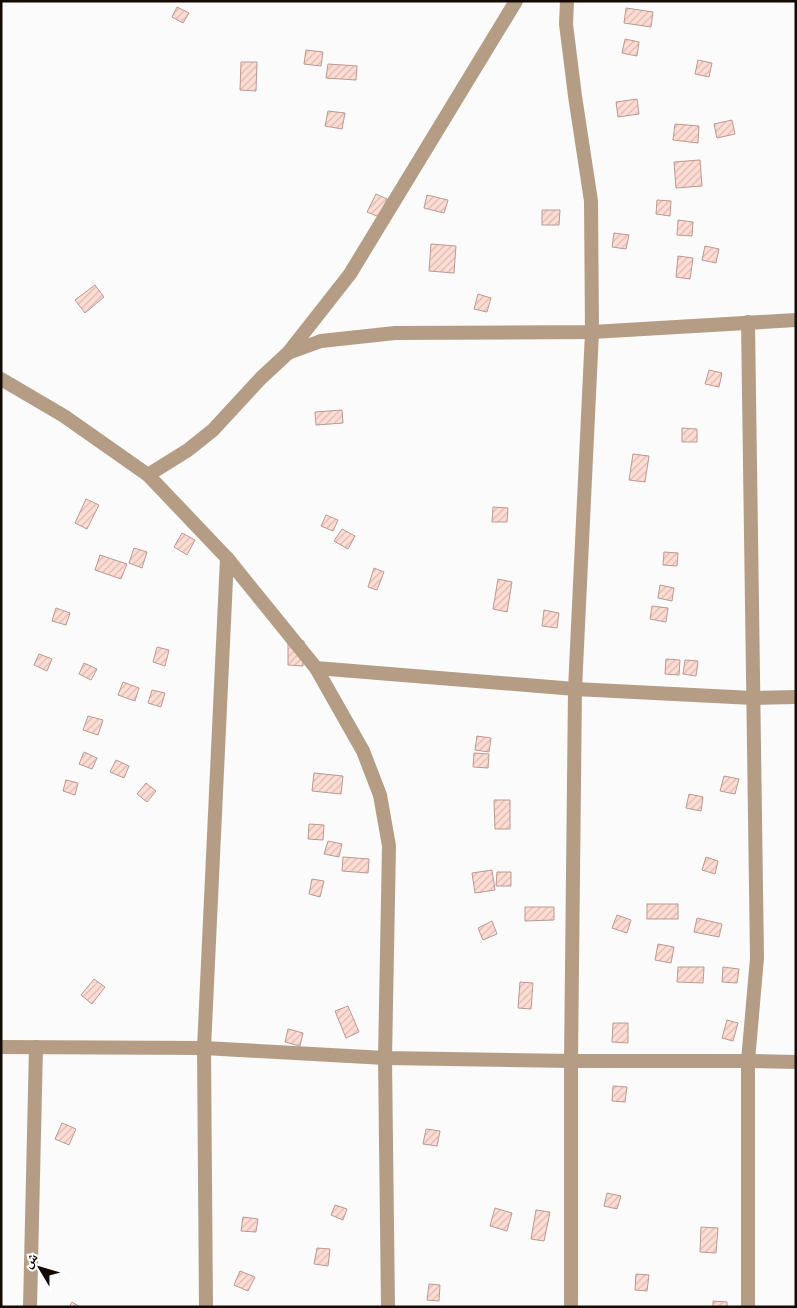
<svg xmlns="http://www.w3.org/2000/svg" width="797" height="1308" viewBox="0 0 797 1308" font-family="Ubuntu,'Noto Naskh Arabic',sans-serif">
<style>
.building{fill:url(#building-hatch);stroke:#bc9990}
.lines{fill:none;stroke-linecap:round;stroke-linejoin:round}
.minor{stroke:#b59d85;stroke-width:14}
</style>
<defs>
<pattern id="building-hatch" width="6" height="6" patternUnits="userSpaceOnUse" patternTransform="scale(1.25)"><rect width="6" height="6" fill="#fedcd3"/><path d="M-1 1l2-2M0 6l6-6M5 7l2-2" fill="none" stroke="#d9bbb4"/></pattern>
</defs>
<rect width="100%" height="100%" fill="#fbfbfb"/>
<g class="building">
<polygon points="177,7 189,13 183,23 172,17"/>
<polygon points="626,8 653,12 651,27 624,23"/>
<polygon points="625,39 639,42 637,56 622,53"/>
<polygon points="306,50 323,52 321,66 304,64"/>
<polygon points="698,60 712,63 709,77 695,74"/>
<polygon points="241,62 257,62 256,91 240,90"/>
<polygon points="328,64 357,66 356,80 326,78"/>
<polygon points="637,99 639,114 618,117 616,102"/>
<polygon points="328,111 345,113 342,129 325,126"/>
<polygon points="732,120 735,134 717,138 714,124"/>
<polygon points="675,124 699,126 698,143 673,140"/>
<polygon points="700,160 702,186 676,188 674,162"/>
<polygon points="376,194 387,199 379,217 367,212"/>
<polygon points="427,195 448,200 444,213 424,208"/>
<polygon points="657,200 671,201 670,216 656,214"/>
<polygon points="542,210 560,210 559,225 542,225"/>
<polygon points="678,220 693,222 692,236 677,235"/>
<polygon points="614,233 629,235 626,249 612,247"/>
<polygon points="431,244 456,246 454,273 429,271"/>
<polygon points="705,246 719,249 716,263 702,260"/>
<polygon points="678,256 693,258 690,279 676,277"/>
<polygon points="95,285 104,297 85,313 75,300"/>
<polygon points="478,294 491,298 487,312 474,309"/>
<polygon points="709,370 722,373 719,387 705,384"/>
<polygon points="342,410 343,423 316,425 315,412"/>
<polygon points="682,428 697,429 697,442 682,442"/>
<polygon points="633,454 649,456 645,482 629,480"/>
<polygon points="86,499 99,505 87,529 75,523"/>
<polygon points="493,507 508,508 507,522 492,522"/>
<polygon points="326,515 338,520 333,531 321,526"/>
<polygon points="342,529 355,536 348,549 334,541"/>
<polygon points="182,533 195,540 187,555 174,547"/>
<polygon points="134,548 147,552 142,568 129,563"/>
<polygon points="664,552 678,553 677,566 663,565"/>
<polygon points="100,555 127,564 121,579 95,570"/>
<polygon points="374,568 384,572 377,590 368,587"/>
<polygon points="498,579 512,582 507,612 493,609"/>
<polygon points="660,585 674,588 672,601 658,598"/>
<polygon points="652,606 668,608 666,622 650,619"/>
<polygon points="56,608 70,613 66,625 52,621"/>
<polygon points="544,610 559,613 557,628 542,626"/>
<polygon points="288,641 304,641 303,666 288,665"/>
<polygon points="157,647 169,650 165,666 153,662"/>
<polygon points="39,654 52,659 47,671 34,665"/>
<polygon points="666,659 680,660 679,675 665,674"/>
<polygon points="685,660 698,661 696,676 683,674"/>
<polygon points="84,663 97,669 91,680 79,674"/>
<polygon points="123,682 139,688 135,701 118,695"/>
<polygon points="152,690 165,693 161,707 148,703"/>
<polygon points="88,716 103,720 98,735 83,730"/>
<polygon points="477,736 491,738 489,752 475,750"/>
<polygon points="84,752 97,758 92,769 79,764"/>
<polygon points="474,753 489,754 488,768 473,767"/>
<polygon points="116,760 129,766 124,778 110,772"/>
<polygon points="314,773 343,776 341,794 312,791"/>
<polygon points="724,776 739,779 735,794 720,791"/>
<polygon points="66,780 78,783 75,795 63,791"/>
<polygon points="146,783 156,791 147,802 137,794"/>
<polygon points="689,794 703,797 701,811 686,808"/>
<polygon points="494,800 510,800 510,829 495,829"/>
<polygon points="309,824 324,825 323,840 308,839"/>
<polygon points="328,841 342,844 339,857 324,854"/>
<polygon points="343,857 369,859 368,873 342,871"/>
<polygon points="706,857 718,861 715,874 702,870"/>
<polygon points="492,870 495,890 475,893 472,873"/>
<polygon points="497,872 511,872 511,886 496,886"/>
<polygon points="312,879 324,881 320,897 309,894"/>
<rect x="647" y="904" width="31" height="15"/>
<polygon points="525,907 554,907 554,920 525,921"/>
<polygon points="617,915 631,920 627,933 612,928"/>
<polygon points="697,918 722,924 719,937 694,932"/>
<polygon points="492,921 497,934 483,940 478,928"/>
<polygon points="658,944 674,947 671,963 655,960"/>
<polygon points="678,967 704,967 703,983 677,982"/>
<polygon points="723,967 739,969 737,983 722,982"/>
<polygon points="94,979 105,987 92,1004 81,995"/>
<polygon points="520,982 533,983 531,1009 518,1008"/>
<polygon points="348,1006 359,1032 346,1038 335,1011"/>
<polygon points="727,1020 738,1023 733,1041 722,1038"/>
<polygon points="613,1023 628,1023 628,1043 612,1042"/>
<polygon points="288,1029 303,1033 300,1046 285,1042"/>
<polygon points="613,1086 627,1087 625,1102 612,1101"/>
<polygon points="62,1123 76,1129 69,1145 55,1139"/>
<polygon points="426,1129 440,1131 437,1146 423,1144"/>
<polygon points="607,1193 621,1196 617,1209 604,1206"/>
<polygon points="335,1205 347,1209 343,1220 331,1215"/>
<polygon points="495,1208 512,1213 507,1231 490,1226"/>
<polygon points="536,1210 550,1212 544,1241 531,1239"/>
<polygon points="243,1217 258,1219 256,1232 241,1231"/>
<polygon points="701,1227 718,1228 716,1253 700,1252"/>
<polygon points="317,1248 330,1249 328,1266 314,1264"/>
<polygon points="240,1271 255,1277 248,1291 234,1285"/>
<polygon points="636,1274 649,1275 647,1291 635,1290"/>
<polygon points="429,1284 440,1285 439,1301 427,1300"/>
<polygon points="713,1301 727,1302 727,1307 713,1307"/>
<polygon points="72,1302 80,1307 69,1307"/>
</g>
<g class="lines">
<g class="minor">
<polyline points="567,1 566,24 575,96 591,201 592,332 575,689 571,1061 571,1307"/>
<polyline points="288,353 321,341 395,333 592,332 796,320"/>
<polyline points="1,379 64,416 148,475 227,558 316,668 363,751 380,795 389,846 385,1058 388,1307"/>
<polyline points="148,475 188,450 213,430 261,378 288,353 350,274 516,1"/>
<polyline points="316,668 575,689 753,698 796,697"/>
<polyline points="1,1047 204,1048 385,1058 571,1061 748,1061 796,1062"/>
<polyline points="30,1307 36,1047"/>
<polyline points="206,1307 204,1048 227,558"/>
<polyline points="748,1307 748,1061 757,958 748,322"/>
</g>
</g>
<rect width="797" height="1308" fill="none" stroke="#130a04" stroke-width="5"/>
<g transform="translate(40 1268) rotate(308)" stroke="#ffffff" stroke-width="4" paint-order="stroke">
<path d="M0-4L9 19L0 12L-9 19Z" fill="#130a04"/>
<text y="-8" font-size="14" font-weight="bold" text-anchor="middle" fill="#130a04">ش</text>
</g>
</svg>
